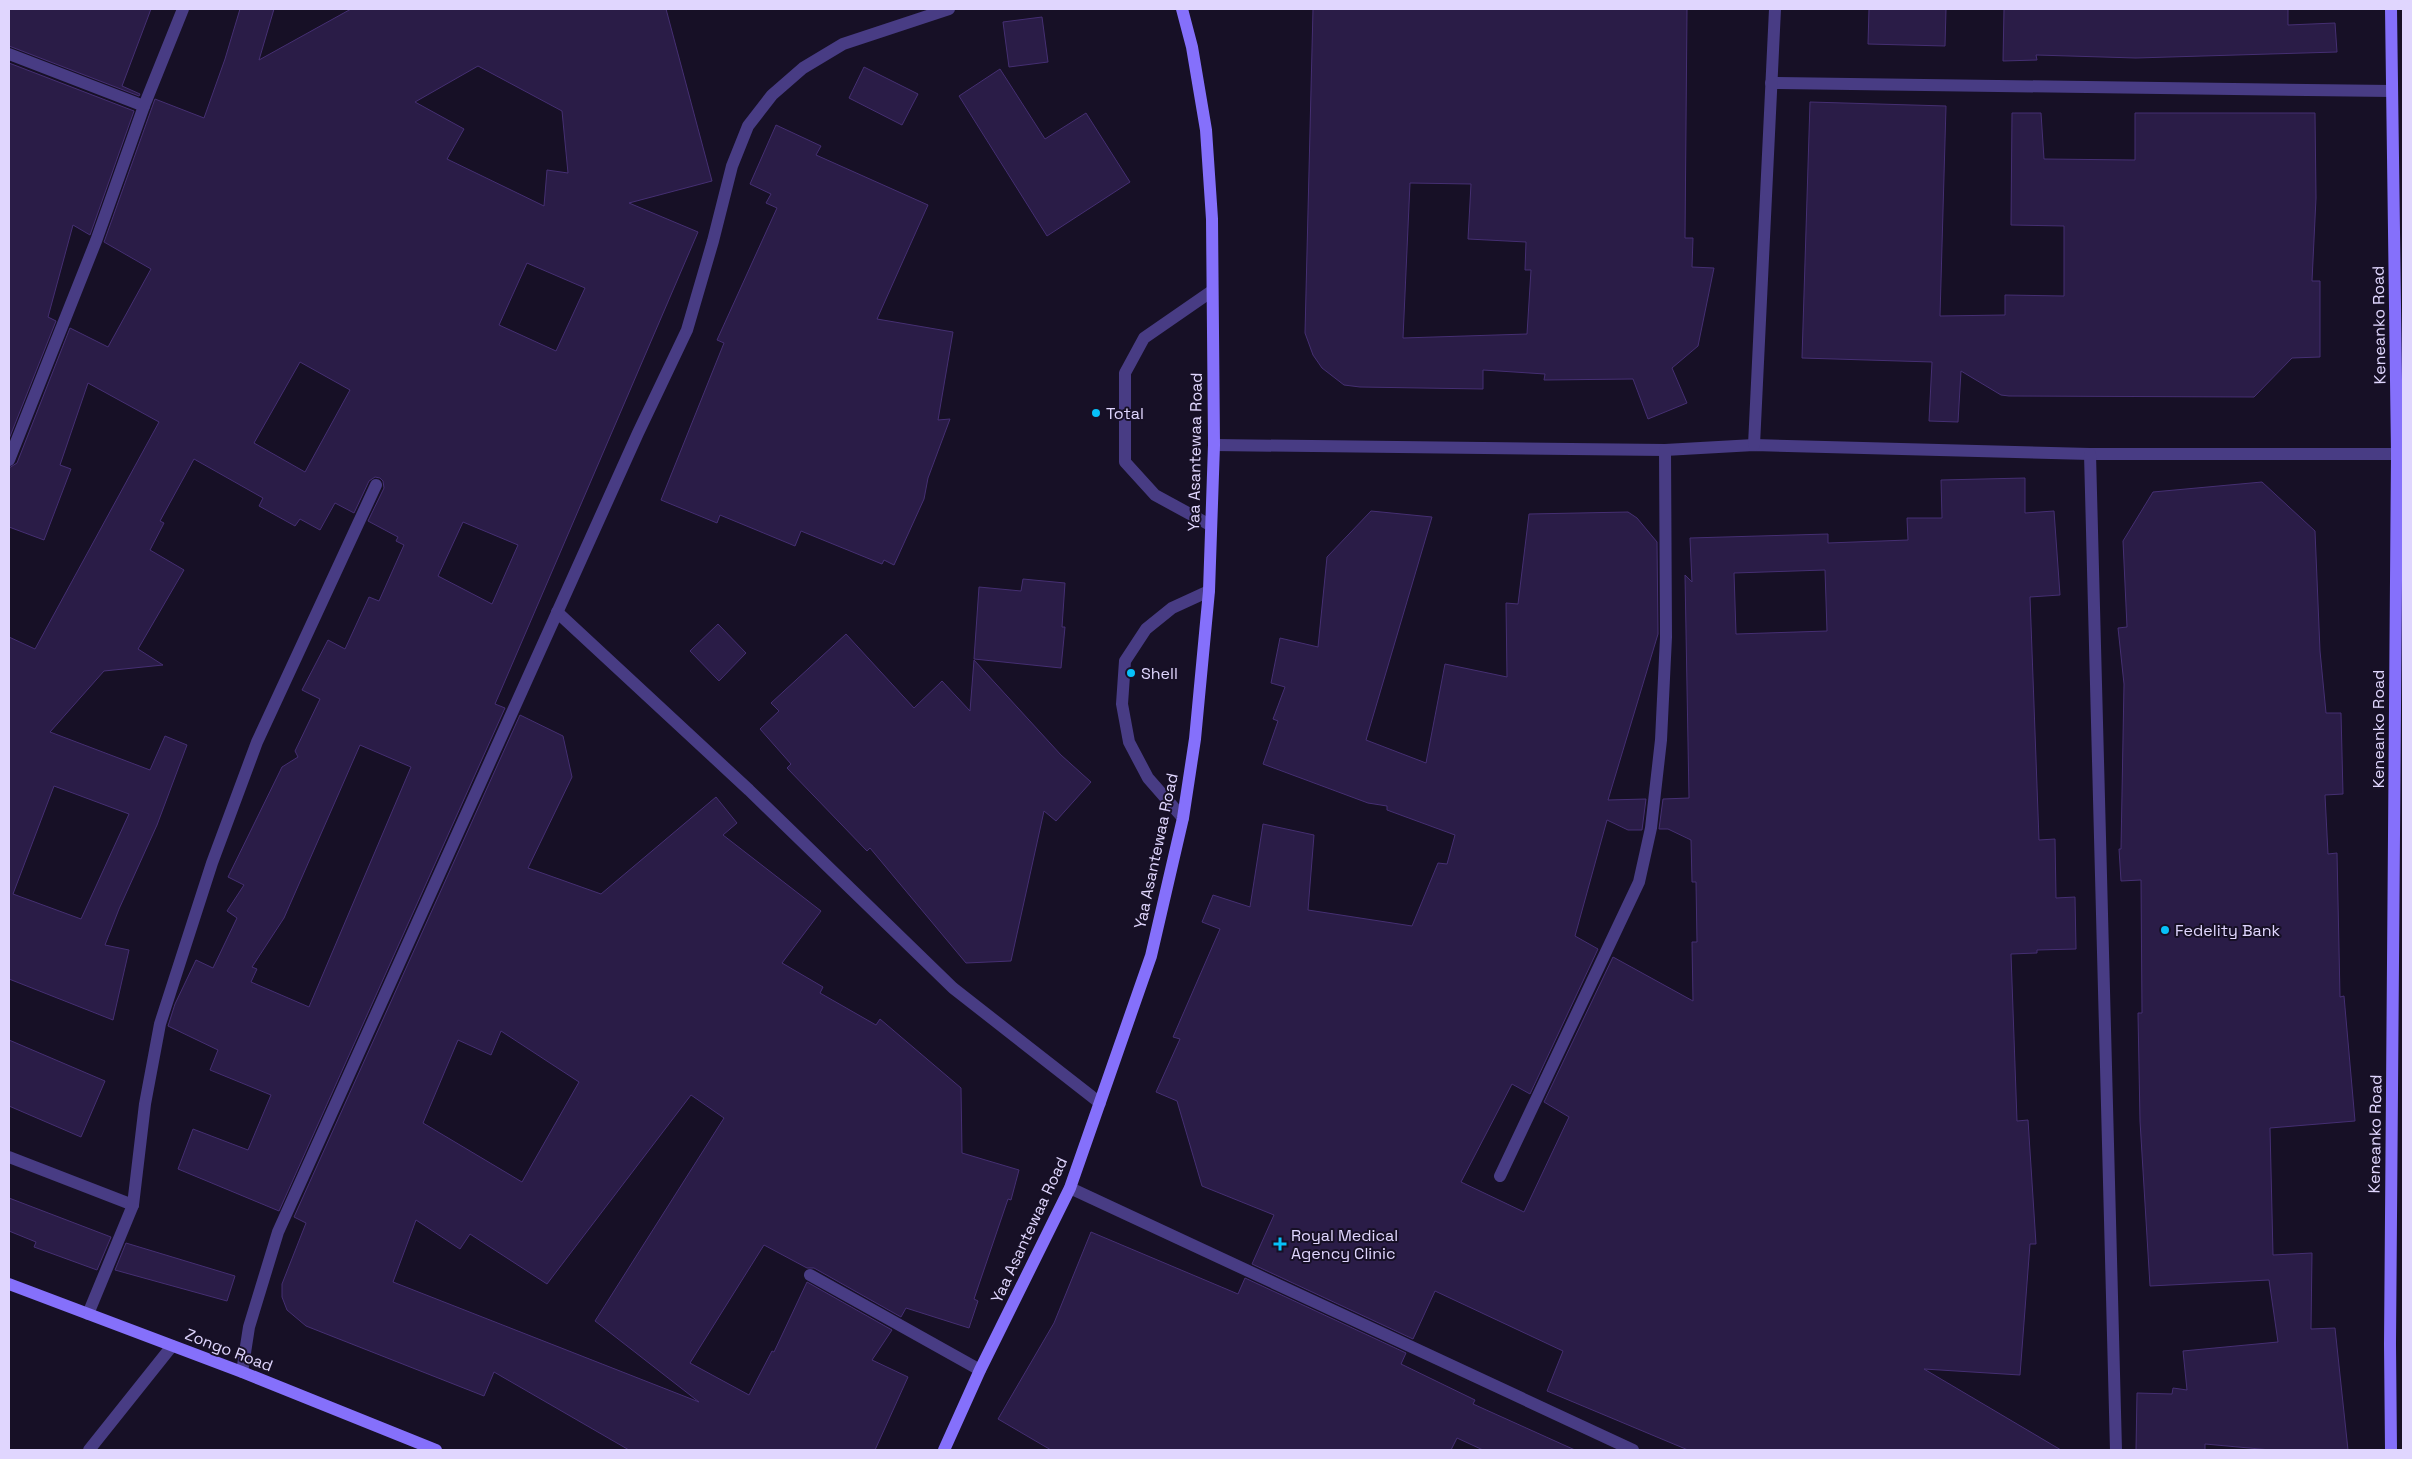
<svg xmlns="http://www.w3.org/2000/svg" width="2412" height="1459" viewBox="0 0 2412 1459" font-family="'Space Grotesk',sans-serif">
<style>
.building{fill:#2a1c47;stroke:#452f72;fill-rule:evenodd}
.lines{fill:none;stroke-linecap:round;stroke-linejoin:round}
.lane{stroke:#483c84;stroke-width:12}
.street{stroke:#483c84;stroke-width:12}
.secondary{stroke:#8570fb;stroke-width:12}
.poi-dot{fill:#07c1f9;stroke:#171026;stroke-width:2}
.labels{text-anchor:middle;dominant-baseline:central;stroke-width:4;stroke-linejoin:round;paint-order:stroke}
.street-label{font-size:16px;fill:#e0d6fe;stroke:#171026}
.poi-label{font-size:16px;fill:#e0d6fe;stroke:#171026;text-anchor:start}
</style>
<rect width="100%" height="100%" fill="#171026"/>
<g class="building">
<polygon points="9,9 151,9 122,86 140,94 139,96 9,46"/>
<path d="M240 9H274L259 60 351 9H666L712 181 629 203 698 232 495 704 505 708 279 1211 178 1169 193 1129 248 1150 271 1095 210 1070 218 1050 168 1026 175 1004 196 960 213 968 237 918 227 911 244 885 228 877 282 767 298 757 295 751 320 699 302 690 328 640 345 649 369 597 379 601 404 545 396 541 398 537 368 521 384 488 383 481 380 478 375 477 369 481 354 513 335 503 320 530 300 519 295 526 259 506 263 498 194 459 160 521 164 523 150 550 184 570 138 649 163 665 104 671 50 732 150 770 165 736 187 745 157 825 119 909 105 945 129 950 113 1020 9 979V637L35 649 159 422 88 383 60 465 71 469 44 540 9 527V468L17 463 70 328 108 347 151 269 104 242 155 99 204 118 225 59ZM478 66 562 111 568 173 547 170 544 206 447 159 464 129 415 102ZM527 263 585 288 556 351 499 325ZM300 362 350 390 305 472 254 443ZM463 522 518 545 492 604 438 576ZM360 745 411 767 309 1007 251 982 257 969 252 967 284 918ZM54 786 129 814 81 919 13 894Z"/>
<path d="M1313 9H1687L1685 238H1693L1692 267 1714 268 1698 346 1672 368 1687 403 1648 419 1633 379 1544 380 1545 374 1483 370V389L1360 387 1344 385 1322 368 1313 355 1305 333ZM1410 183 1471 184 1468 239 1526 242 1525 270H1531L1527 334 1403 338Z"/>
<polygon points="1869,9 1946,9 1945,46 1868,44"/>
<polygon points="2004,9 2288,9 2288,25 2335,23 2337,52 2136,58 2036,55 2037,60 2003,61"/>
<polygon points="1042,17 1048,62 1009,67 1003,22"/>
<polygon points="9,63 134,111 90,235 73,225 48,317 56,321 9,439"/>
<polygon points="864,67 918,94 902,125 849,98"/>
<polygon points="1000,69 1045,139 1086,113 1130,182 1047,236 959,96"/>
<polygon points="1810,102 1946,106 1940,316 2005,315 2005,295 2064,296 2064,226 2011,225 2012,113 2041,113 2044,159 2135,160 2135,113 2315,113 2316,198 2312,281 2320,281 2320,357 2292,358 2254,397 2009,396 2001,395 1961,371 1958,422 1929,421 1932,362 1802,358"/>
<polygon points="776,125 821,146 816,155 928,205 877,319 953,332 938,420 950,419 928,478 924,499 894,565 884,560 882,564 801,531 795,546 720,515 717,523 661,500 724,343 717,340 777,208 766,203 771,194 750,184"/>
<path d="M2025 478V513L2054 511 2060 595 2030 597 2039 840 2055 839 2056 898 2075 897 2076 949 2037 950V953L2011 954 2017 1121 2028 1120 2036 1244H2030L2020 1375 1924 1369 2061 1450H1688L1547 1391 1563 1351 1435 1291 1413 1339 1252 1264 1274 1215 1202 1186 1177 1101 1156 1092 1180 1039 1173 1037 1220 929 1202 922 1213 895 1250 907 1263 824 1314 835 1308 910 1412 926 1438 863 1447 864 1455 835 1387 810V806L1368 803 1263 764 1278 721 1273 719 1285 687 1271 683 1280 638 1318 647 1327 557 1371 511 1432 517 1366 740 1426 763 1445 664 1507 677 1506 603 1518 604 1529 514 1628 512 1637 518 1657 542 1658 634 1608 800 1646 799 1642 830H1628L1607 820 1575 936 1598 949 1530 1094 1512 1084 1461 1182 1524 1212 1569 1117 1544 1102 1613 957 1693 1001 1692 942H1697L1696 882H1692L1691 840 1668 829H1659L1663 799 1689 798 1685 575 1692 582 1690 538 1828 534V543L1908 540 1907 518H1942L1941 480ZM1825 570 1827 631 1736 634 1734 573Z"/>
<polygon points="2262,482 2315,531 2320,651 2326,713 2341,713 2343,794 2325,795 2328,854 2337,853 2340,997 2344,996 2355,1121 2270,1128 2273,1255 2312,1253 2311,1329 2335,1328 2348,1450 2271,1450 2205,1444 2205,1450 2136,1450 2137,1393 2172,1394 2173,1388 2187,1390 2183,1351 2278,1342 2269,1280 2150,1286 2140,1121 2138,1013 2142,1013 2141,880 2121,881 2119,849 2121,849 2124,684 2118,628 2127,627 2123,541 2153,492"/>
<polygon points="1023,579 1065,583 1062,627 1065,627 1061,668 974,659 979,587 1021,591"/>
<polygon points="718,624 746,653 719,681 690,651"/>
<polygon points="846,634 914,708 942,681 970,711 974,660 1061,755 1091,782 1056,821 1044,811 1011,961 966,963 870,848 867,851 787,768 791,764 760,729 779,711 771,703"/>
<path d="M520 715 563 736 572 777 528 868 601 894 716 797 737 823 723 835 821 911 782 963 823 987 820 993 876 1025 880 1019 961 1088 962 1153 1019 1170 1011 1200 1008 1199 974 1299 978 1301 969 1328 906 1308 901 1317 814 1268H807L764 1245 690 1363 749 1395 772 1351 774 1352 807 1282 892 1330 872 1360 908 1377 875 1450H629L494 1372 484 1396 306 1326 287 1310 282 1297V1284L306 1223 294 1217ZM501 1031 579 1082 522 1182 423 1123 458 1040 491 1055ZM691 1095 724 1118 595 1321 699 1402 393 1282 416 1220 460 1249 470 1234 547 1284Z"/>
<polygon points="9,1040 105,1081 81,1137 9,1106"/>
<polygon points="9,1198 111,1237 97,1270 34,1247 36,1242 9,1231"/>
<polygon points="1091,1232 1238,1294 1245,1278 1406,1353 1401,1364 1475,1400 1473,1404 1575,1450 1483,1450 1457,1438 1451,1450 1051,1450 998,1419 1054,1323"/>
<polygon points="126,1243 235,1276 227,1301 115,1270"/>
</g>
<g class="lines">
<g class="lane">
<polyline points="1210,525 1155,495 1125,462 1125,373 1144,338 1212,291"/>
<polyline points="1183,818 1148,778 1129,742 1122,704 1125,661 1146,629 1172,608 1209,591"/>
<polyline points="9,1157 133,1205"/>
<polyline points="810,1275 980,1370"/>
<polyline points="88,1314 133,1205 145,1104 160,1024 212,863 257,742 376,485"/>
</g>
<g class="street">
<polyline points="9,54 144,106"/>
<polyline points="1771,83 2392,91"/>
<polyline points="1214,445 1665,450 1754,445 2090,454 2397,454"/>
<polyline points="1754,445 1775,9"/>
<polyline points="2090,454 2116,1450"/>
<polyline points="9,460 96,241 144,106 183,9"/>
<polyline points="557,612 749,790 953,988 1100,1103"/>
<polyline points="1500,1176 1639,882 1651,828 1661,740 1666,637 1665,450"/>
<polyline points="1070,1188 1633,1450"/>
<polyline points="242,1372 249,1327 278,1232 638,433 687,330 713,241 732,166 748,126 772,95 803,68 843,44 949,9"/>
<polyline points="89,1450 172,1346"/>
</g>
<g class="secondary">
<polyline points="2391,9 2397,454 2390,1344 2391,1450"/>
<polyline points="9,1284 242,1372 436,1450"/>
<polyline points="944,1450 980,1370 1070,1188 1151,956 1183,818 1195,739 1209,591 1214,445 1212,219 1206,130 1192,47 1182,9"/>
</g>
</g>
<g class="poi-dot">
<circle cx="1096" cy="413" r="5"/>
<circle cx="1131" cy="673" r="5"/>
<circle cx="2165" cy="930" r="5"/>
<path d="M1277.5 1236.5h5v5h5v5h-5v5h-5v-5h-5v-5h5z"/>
</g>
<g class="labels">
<g class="street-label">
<text transform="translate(2379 325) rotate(-91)">Keneanko Road</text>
<text transform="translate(1195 452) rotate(-89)">Yaa Asantewaa Road</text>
<text transform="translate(2378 729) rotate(-90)">Keneanko Road</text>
<text transform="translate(1156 851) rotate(-78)">Yaa Asantewaa Road</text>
<text transform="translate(2375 1134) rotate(-89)">Keneanko Road</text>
<text transform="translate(1029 1230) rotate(-65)">Yaa Asantewaa Road</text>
<text transform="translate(229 1350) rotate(21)">Zongo Road</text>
</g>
<g class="poi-label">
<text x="1106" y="413">Total</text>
<text x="1141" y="673">Shell</text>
<text x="2175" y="930">Fedelity Bank</text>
<text x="1291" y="1235">Royal Medical<tspan x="1291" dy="18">Agency Clinic</tspan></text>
</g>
</g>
<rect width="2412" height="1459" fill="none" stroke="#e0d6fe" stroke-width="20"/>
</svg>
